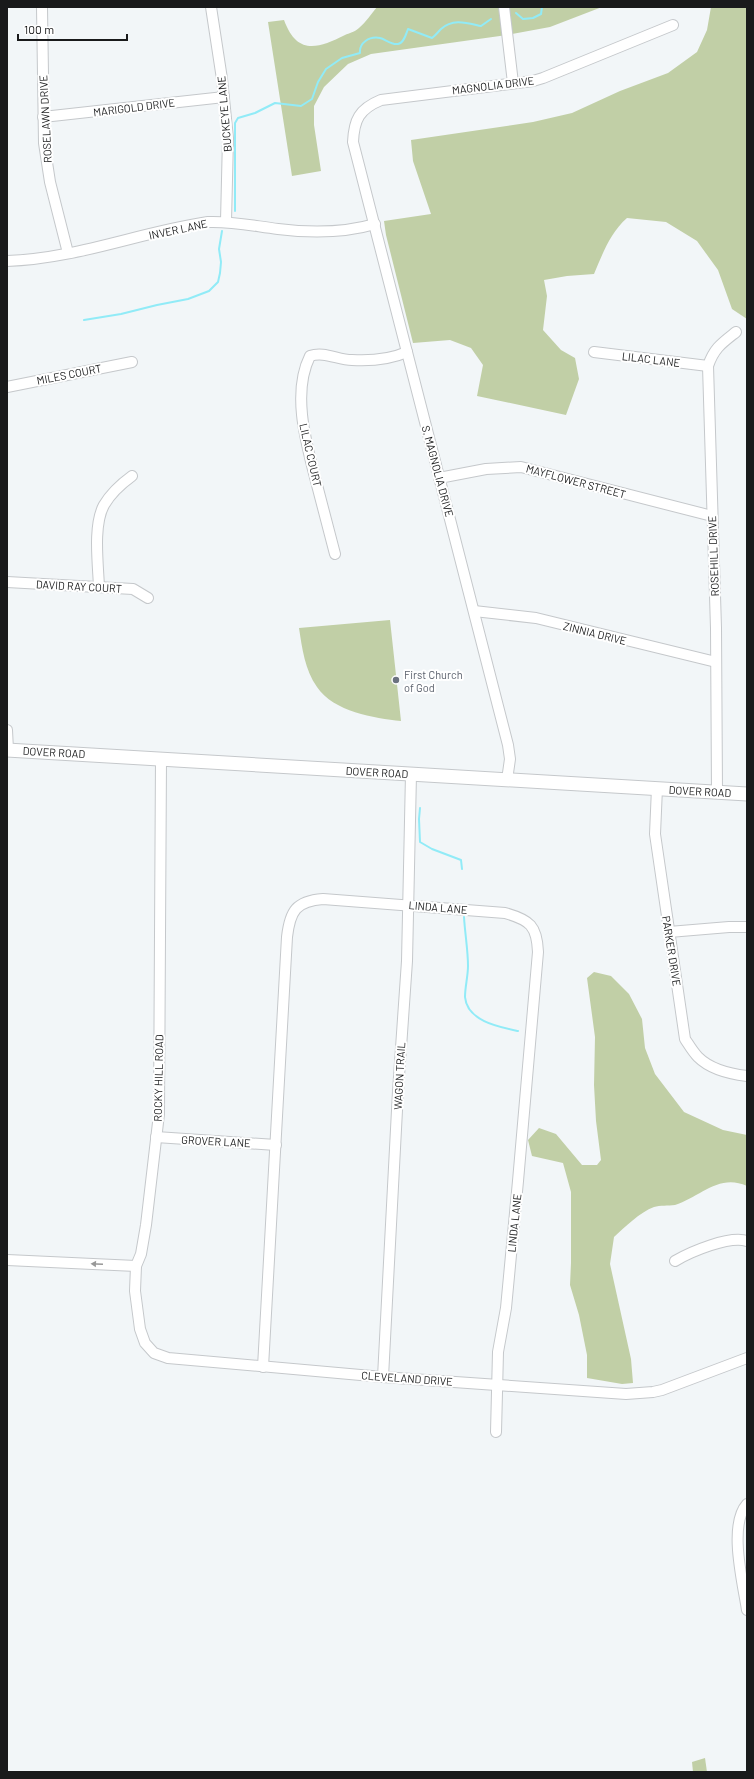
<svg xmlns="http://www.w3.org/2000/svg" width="754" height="1779" viewBox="0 0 754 1779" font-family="Barlow,sans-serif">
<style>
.green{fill:#c1cfa6}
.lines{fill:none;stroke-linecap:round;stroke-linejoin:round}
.stream{stroke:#91ebf7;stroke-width:2}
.minor-casing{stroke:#c5c8cb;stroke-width:12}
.major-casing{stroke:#c5c8cb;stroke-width:15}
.minor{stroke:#fff;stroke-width:10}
.major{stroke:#fff;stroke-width:13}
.oneway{fill:#989898}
.worship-dot{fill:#6b7280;stroke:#fff;stroke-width:1.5}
.labels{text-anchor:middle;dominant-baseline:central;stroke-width:4;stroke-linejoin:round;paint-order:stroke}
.street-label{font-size:11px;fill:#191a1b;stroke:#fff}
.worship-label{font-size:11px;fill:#5b616d;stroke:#fff;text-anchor:start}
</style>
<rect width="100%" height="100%" fill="#f2f6f8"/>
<g class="green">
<path d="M377 7H602L550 27 507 35 371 54 348 64 324 87 314 106V125L321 171 292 176 268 22 284 20C297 55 317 49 345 35 349 33 355 32 359 28 366 22 371 14 377 7Z"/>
<path d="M711 7H747V319L732 309 718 270 697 241 666 222 627 218C610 233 603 253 594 274L567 276 544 280 547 296 543 330 561 350 575 358 579 379 566 415 477 396 483 365 471 348 450 340 413 343 386 235 384 221 431 214 413 161 411 140 533 122 572 113 620 91 668 73 697 52 707 30Z"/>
<path d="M390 620 401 721C374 718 334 712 317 687 305 670 302 648 299 628Z"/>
<path d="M594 972 611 976 629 994 642 1019 645 1048 655 1074 684 1112 723 1130 747 1135V1186C719 1173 700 1197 675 1205 668 1206 660 1205 654 1207 640 1212 625 1227 614 1237L610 1264 631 1359 633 1383 622 1384 587 1378V1355L579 1315 570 1285 571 1263V1192L563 1163 532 1156 528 1140 539 1128 556 1134 582 1165H597L601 1160 596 1121 594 1085 595 1037 587 978Z"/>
<polygon points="705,1758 707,1772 693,1772 692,1762"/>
</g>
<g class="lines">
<g class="stream">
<polyline points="516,13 523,19 533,18 541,14 542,7"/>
<path d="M235 211V123L238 118 255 113 275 103 301 106 312 99 318 82 326 69 342 58 360 53C359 43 369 36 380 38 385 39 391 45 398 44 404 43 406 34 408 29L432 38C436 35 438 32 441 29 453 18 467 23 481 26L491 19"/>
<polyline points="84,320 121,314 157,305 188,299 209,291 218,282 220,273 221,262 219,249 222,231"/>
<polyline points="420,808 419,819 420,842 432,849 461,860 462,869"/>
<path d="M464 917C465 934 468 950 468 966 468 976 465 987 465 997 467 1021 499 1027 518 1031"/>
</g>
<defs>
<g id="minor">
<polyline points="42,7 44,143 50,182 68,253"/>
<polyline points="211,7 222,79 228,138 226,221"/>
<polyline points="504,7 513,83"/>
<polyline points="43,117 224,97"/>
<path d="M7 261C76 259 140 232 208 222 232 221 254 226 278 229 310 233 344 233 375 224"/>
<polyline points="594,352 708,366"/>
<polyline points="7,387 132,362"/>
<polyline points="439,478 486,469 521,467 712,516"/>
<path d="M335 554C329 531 323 508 317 485 307 446 291 394 310 356 324 351 338 360 352 360 370 361 391 359 407 352"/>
<polyline points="7,582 133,589 148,598"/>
<path d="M99 587C98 563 93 525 104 505 111 493 121 484 132 476"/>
<polyline points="474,611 536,618 716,662"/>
<polyline points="7,730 8,750"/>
<polyline points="161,759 159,1114 146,1225 141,1254 136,1266 135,1291 140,1329 145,1343 154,1353 168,1358 383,1377 626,1394 653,1392 662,1390 747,1358"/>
<path d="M507 780 510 759 508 745 353 142C354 120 359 109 381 100L533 81 543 78 673 25"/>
<path d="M657 788 655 834 685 1039C689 1045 693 1052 698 1057 711 1070 730 1074 747 1076"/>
<path d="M717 792 716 628 708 366C714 348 722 343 736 332"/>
<polyline points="669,932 729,927 747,927"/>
<polyline points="156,1137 276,1145"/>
<polyline points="7,1260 136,1266"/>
<path d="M675 1261C690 1252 730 1235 747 1241"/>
<path d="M263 1367 287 937C290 911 296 901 323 899L505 913C530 920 537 926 538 952L518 1181 506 1308 498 1352 496 1432"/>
<polyline points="383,1377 398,1091 407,961 411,774"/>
<path d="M747 1504C728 1525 743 1583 747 1610"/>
</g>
<polyline id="major" points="7,750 747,794"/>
</defs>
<use href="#minor" class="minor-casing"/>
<use href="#major" class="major-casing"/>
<use href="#minor" class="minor"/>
<use href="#major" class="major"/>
</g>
<defs><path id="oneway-solid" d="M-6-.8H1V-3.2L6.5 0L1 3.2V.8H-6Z"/></defs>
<use class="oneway" href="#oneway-solid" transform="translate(97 1264) rotate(-177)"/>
<circle class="worship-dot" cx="396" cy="680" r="4"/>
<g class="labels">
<g class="street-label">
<text transform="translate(493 85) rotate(-7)">MAGNOLIA DRIVE</text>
<text transform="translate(134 107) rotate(-7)">MARIGOLD DRIVE</text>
<text transform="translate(224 114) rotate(-95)">BUCKEYE LANE</text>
<text transform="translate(45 119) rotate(-93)">ROSELAWN DRIVE</text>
<text transform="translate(178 229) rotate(-12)">INVER LANE</text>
<text transform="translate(651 359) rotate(7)">LILAC LANE</text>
<text transform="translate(69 374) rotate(-11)">MILES COURT</text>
<text transform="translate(311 455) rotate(77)">LILAC COURT</text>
<text transform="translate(438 471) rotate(75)">S. MAGNOLIA DRIVE</text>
<text transform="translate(576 481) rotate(15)">MAYFLOWER STREET</text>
<text transform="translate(713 556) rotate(-92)">ROSEHILL DRIVE</text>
<text transform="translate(79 586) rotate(3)">DAVID RAY COURT</text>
<text transform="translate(595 633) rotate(14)">ZINNIA DRIVE</text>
<text transform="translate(54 752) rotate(3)">DOVER ROAD</text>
<text transform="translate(377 772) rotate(3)">DOVER ROAD</text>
<text transform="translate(700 791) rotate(3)">DOVER ROAD</text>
<text transform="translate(438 907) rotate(5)">LINDA LANE</text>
<text transform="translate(672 951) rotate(81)">PARKER DRIVE</text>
<text transform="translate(399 1076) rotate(-87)">WAGON TRAIL</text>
<text transform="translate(158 1078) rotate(-89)">ROCKY HILL ROAD</text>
<text transform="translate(216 1141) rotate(3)">GROVER LANE</text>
<text transform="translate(514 1223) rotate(-84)">LINDA LANE</text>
<text transform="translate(407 1378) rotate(4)">CLEVELAND DRIVE</text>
</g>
<g class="worship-label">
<text x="404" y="674">First Church<tspan x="404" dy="13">of God</tspan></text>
</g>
</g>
<rect width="754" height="1779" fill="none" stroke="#191a1b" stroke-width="16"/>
<path d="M18 34v6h109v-6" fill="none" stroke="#191a1b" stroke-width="2"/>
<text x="24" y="34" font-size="12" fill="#191a1b" stroke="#ffffff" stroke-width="3" paint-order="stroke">100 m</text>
</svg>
